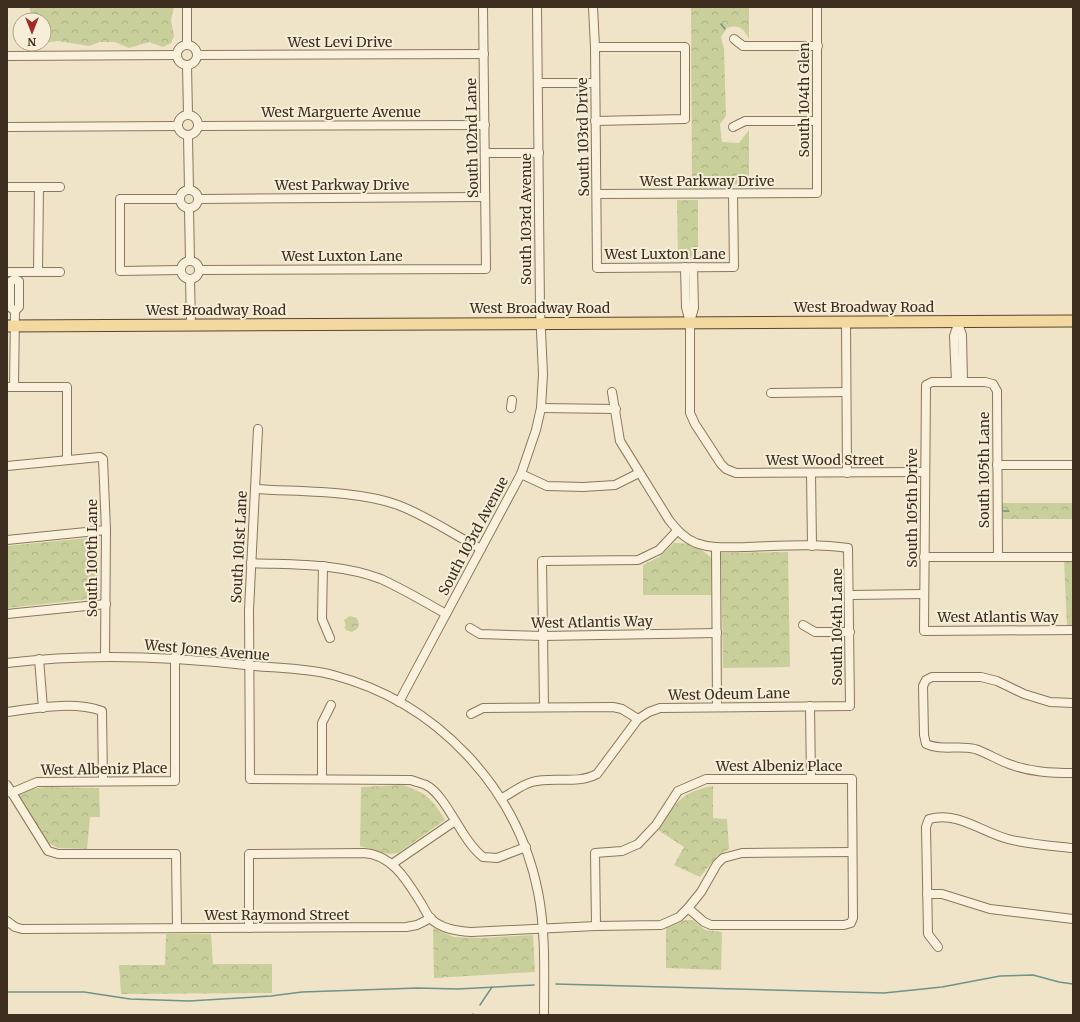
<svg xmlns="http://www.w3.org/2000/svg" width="1080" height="1022" viewBox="0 0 1080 1022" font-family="Merriweather,serif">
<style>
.park{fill:url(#park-crowns)}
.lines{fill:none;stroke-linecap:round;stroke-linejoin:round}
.stream{stroke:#6f938a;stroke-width:1.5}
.minor-casing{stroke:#8d765c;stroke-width:10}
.major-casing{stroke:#5b4430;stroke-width:13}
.minor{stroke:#faf1dc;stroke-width:8}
.major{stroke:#f3d9a0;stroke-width:11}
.labels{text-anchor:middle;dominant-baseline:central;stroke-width:4;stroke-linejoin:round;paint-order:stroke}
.street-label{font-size:14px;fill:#3d2e20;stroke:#f7eed8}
</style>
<defs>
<pattern id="park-crowns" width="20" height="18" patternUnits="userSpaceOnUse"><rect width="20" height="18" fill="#c9cf9b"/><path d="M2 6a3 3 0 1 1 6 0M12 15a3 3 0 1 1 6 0" fill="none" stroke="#aeb285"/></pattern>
</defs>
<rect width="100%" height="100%" fill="#f0e4c8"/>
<g class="park">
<polygon points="29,7 174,7 171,20 174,36 171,43 163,47 149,42 129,48 115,42 100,42 89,46 58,41 44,43 44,20 33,20"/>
<path d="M691 7H749V39C744 29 739 24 727 28L721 37 724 49 726 116 720 124 722 142 739 143 749 130V184L692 185Z"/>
<polygon points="677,200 698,200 698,260 678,260"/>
<polygon points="1002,503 1073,503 1073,519 1003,519"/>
<polygon points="97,537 99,598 7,608 7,546"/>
<path d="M674 543C686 542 703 548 711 558V595H643V565L659 557Z"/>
<polygon points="788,552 790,667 723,668 721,553"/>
<polygon points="1064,561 1073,561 1073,625 1067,625"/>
<polygon points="350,616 357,618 359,624 357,629 352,632 346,630 344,627 346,626 344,620"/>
<path d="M403 785C427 793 432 799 445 820L398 853 388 854 360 846 361 787Z"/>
<path d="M713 786V818L727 819 729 849 717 856 700 877 674 865 684 847 658 830C675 804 680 792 713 786Z"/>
<polygon points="46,787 99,788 100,817 90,817 87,849 58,848 48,843 18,794 31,789"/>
<polygon points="685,920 693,920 705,930 722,932 721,970 666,968 666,928"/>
<polygon points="433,928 454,937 481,938 533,935 535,972 434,978"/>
<polygon points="166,934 211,934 213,964 272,964 272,993 121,994 119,965 165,965"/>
</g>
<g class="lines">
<g class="stream">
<polyline points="721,24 725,29"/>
<polyline points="712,187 717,177"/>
<polyline points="1003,511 1009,511"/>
<polyline points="556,984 884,993 942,987 1000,976 1033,975 1059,982 1073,984"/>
<polyline points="7,992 84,992 130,999 189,1001 271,996 302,992 418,988 458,989 534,985"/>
<polyline points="480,1005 492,987"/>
<polyline points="473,1015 473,1014"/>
</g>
<defs>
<g id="minor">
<polyline points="187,7 187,45"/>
<polyline points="593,7 595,47 597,268 734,267 733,194"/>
<polyline points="734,39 743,46 818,46"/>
<circle cx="187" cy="55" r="10"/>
<polyline points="595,47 685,47 685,119 595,121"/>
<polyline points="197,55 484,54"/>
<polyline points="7,56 177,55"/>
<polyline points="187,65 188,115"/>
<polyline points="538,83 595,83"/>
<circle cx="188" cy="125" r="10"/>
<polyline points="198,126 485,125"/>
<polyline points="7,127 178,126"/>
<polyline points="733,127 745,121 817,121"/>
<polyline points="188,136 189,190"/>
<polyline points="485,153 539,153"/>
<polyline points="7,187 60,187"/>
<circle cx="189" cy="199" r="9"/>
<polyline points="597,194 817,193 817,7"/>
<polyline points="180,199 120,199 120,271 181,270"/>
<polyline points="199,199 485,197"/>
<polyline points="189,208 190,261"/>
<circle cx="190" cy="270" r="9"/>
<polyline points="685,267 686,307 690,323 690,413 695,424 721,464 726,469 736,473 925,472"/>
<polyline points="199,270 486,269 483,7"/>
<polyline points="7,272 60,272"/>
<polyline points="38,272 39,187"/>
<polyline points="190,279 191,325"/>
<polyline points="846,321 847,473"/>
<polyline points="690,322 694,308 693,267"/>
<polyline points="958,323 962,335 963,382"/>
<polyline points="956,382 954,336 958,324"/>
<polyline points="7,387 67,387 67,460"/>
<polyline points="14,387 15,311 19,307 19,281 15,279 10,282 10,307 15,311"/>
<polyline points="771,393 846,392"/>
<polyline points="511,408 512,400"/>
<polyline points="541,408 616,409"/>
<path d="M258 429 249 610 250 779 411 780C416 782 421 783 426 785 447 796 461 840 483 857L497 858 526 847"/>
<polyline points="997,465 1073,465"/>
<polyline points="7,466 100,457 103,459 106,530 105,657"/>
<polyline points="811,473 812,546"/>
<polyline points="521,474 547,486 583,487 615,485 639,473"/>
<path d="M255 489C299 492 356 490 398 505 427 516 454 535 481 549"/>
<polyline points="7,540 106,530"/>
<polyline points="716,547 717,706"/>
<polyline points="998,556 997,391 993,384 985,382 932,382 926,385 924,631 1073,630"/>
<polyline points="924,557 1073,557"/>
<path d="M251 563C294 565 340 563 381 579 403 589 425 602 446 614"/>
<polyline points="323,566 322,619 330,638"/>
<polyline points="850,595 924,594"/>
<polyline points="7,614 106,604"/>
<polyline points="803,625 815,632 850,632"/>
<polyline points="470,628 480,634 543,636 717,633"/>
<polyline points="39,659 43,708"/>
<path d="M7 663C87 653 165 656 245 665 271 668 308 668 333 675 436 702 517 787 538 892 546 932 544 974 544 1015"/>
<polyline points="399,702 521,474 536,430 541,408 543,374 540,310 537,7"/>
<path d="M1073 703 1050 702 1024 694 997 681 981 677H932L926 680 923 686 924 735 926 744C941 751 959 745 975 749 987 753 998 760 1009 764 1030 772 1051 773 1073 773"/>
<polyline points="810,706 811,779"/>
<polyline points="544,707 542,561 638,560 659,550 677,531"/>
<path d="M7 712C37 708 73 701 102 711L103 781"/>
<polyline points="471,714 483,708 613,707 622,709 638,719"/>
<polyline points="322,779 322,723 331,705"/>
<polyline points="7,785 48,851 58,854 176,854 177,928"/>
<polyline points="11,793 37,782 175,781 175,657"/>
<path d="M502 798C512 793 521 785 532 782 554 776 576 785 597 774L638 719 649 712 660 708 850 706 848 548C815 543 779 546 745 547 729 547 712 549 696 543 684 538 677 530 669 520L620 441 612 392"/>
<polyline points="392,864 455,821"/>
<polyline points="927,894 942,894 990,909 1073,919"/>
<polyline points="7,921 15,927 22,929 406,927 417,925 431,918"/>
<polyline points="596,926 595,853 622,851 638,844 656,825 678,791 706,779 852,779 853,918 851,923 844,925 711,925 704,922 688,908"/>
<path d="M249 928V854L364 853C393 855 407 881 421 903 424 908 427 915 431 919 442 929 457 931 471 932L596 926 661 925 679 917 688 908 701 892 717 864 723 858 742 853 852 852"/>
<path d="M938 947 928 934 926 827 929 819C958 811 981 832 1008 839 1026 844 1054 846 1073 848"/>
</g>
<polyline id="major" points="7,326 1073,321"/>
</defs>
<use href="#minor" class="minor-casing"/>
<use href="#major" class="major-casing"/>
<use href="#minor" class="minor"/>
<use href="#major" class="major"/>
</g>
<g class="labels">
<g class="street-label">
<text x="340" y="42">West Levi Drive</text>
<text transform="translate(804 100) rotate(-90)">South 104th Glen</text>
<text x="341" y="112">West Marguerte Avenue</text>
<text transform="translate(583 137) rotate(-91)">South 103rd Drive</text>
<text transform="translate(472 138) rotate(-91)">South 102nd Lane</text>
<text x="707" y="181">West Parkway Drive</text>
<text x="342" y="185">West Parkway Drive</text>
<text transform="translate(526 219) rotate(-90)">South 103rd Avenue</text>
<text x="665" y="254">West Luxton Lane</text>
<text x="342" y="256">West Luxton Lane</text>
<text x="864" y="307">West Broadway Road</text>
<text x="540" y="308">West Broadway Road</text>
<text x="216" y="310">West Broadway Road</text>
<text x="825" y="460">West Wood Street</text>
<text transform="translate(984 470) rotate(-90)">South 105th Lane</text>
<text transform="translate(912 508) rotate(-90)">South 105th Drive</text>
<text transform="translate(473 536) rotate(-62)">South 103rd Avenue</text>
<text transform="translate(239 547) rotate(-87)">South 101st Lane</text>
<text transform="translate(92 558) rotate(-90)">South 100th Lane</text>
<text x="998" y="617">West Atlantis Way</text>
<text transform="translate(592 622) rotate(-1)">West Atlantis Way</text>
<text transform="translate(837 627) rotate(-90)">South 104th Lane</text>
<text transform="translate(207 650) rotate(5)">West Jones Avenue</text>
<text transform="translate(729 694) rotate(-1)">West Odeum Lane</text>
<text x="779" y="766">West Albeniz Place</text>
<text transform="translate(104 769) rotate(-1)">West Albeniz Place</text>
<text x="277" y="915">West Raymond Street</text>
</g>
</g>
<rect width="1080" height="1022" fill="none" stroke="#3d2e20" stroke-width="16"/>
<g transform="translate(32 32) rotate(180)"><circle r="19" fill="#f7eed8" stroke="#ada18e"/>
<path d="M0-3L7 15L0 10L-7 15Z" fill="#9e2a2b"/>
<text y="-6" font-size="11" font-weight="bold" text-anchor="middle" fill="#3d2e20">N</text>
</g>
</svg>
